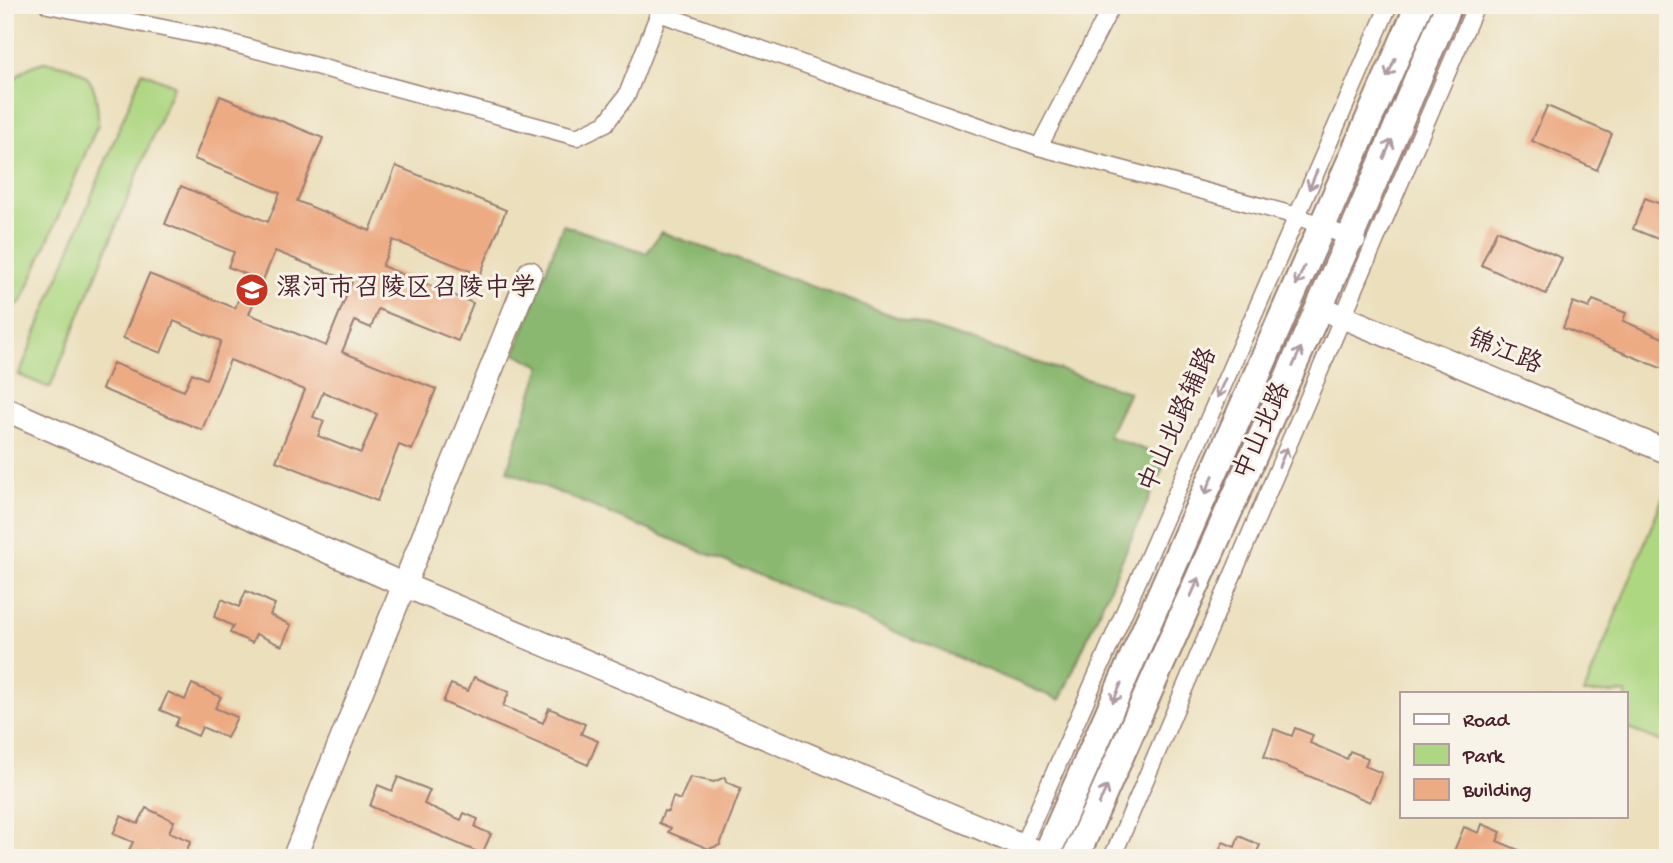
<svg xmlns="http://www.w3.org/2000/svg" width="1673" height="863" viewBox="0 0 1673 863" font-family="'Gochi Hand','LXGW WenKai TC',sans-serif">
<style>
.green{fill:#aed782;stroke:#7c7b56;stroke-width:2}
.forest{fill:#8ab870;stroke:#6a6c4e;stroke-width:2}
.building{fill:#edab84;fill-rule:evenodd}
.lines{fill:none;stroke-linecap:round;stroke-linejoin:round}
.street-casing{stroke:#9a7f74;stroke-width:19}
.secondary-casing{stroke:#9a7f74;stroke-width:26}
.primary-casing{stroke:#9a7f74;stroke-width:30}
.street{stroke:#fff;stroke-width:16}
.secondary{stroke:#fff;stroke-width:23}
.primary{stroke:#fff;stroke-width:26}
.oneway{stroke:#ae9aa0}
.labels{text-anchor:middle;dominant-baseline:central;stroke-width:6;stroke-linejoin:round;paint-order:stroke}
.poi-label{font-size:26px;fill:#4a1f2b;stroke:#f7f3e8;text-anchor:start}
.street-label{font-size:26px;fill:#4a1f2b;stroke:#f7f3e8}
</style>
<rect width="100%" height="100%" fill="#f7f3e8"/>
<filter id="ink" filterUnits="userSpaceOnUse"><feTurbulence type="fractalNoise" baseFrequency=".0143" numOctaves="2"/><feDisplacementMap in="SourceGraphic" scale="14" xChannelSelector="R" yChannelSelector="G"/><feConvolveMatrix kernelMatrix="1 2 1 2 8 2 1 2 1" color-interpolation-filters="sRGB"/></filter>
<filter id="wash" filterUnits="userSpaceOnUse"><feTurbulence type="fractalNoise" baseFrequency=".00686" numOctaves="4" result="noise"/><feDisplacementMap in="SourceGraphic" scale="28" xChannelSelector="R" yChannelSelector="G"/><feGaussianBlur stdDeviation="1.57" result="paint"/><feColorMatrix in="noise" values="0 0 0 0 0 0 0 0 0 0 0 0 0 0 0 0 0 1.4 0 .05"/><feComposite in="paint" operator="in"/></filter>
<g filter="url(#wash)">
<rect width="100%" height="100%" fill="#ebdfbc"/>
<g class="green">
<path d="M44 62C89 66 98 81 98 124L22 301 5 312V96C13 76 25 67 44 62Z"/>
<polygon points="142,72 174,85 50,388 19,375"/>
<polygon points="1666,490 1668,491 1668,744 1626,728 1626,693 1584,693"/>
</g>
<polygon class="forest" points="563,225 647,253 661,232 897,317 1129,392 1108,436 1167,458 1060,700 507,471 541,366 515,353"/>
<g id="blocks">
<g class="building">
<path d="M220 96 323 138 297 201 370 231 396 166 506 210 480 275 393 240 382 266 473 303 458 341 378 309 371 328 355 321 342 352 436 389 412 450 399 445 377 501 276 461 305 390 230 360 202 430 102 389 113 363 184 391 192 373 206 379 221 341 174 321 161 353 123 338 149 274 235 308 248 275 228 267 234 252 165 224 181 186 268 222 280 193 194 159ZM275 251 352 282 326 346 249 314ZM323 392 377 414 361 453 318 436 324 421 313 417Z"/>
<polygon points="1547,106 1612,134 1597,170 1532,141"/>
<polygon points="1645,198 1668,207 1668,243 1633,229"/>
<polygon points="1497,230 1562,258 1546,294 1481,265"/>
<polygon points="1593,300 1626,313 1623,321 1668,340 1668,371 1563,328 1573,302 1589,308"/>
<polygon points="246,591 275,604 270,615 291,625 282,646 256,634 252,643 230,633 233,626 214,617 222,599 239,607"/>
<polygon points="474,677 509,692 503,706 543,723 549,708 585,724 581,734 598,741 588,765 443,702 451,684 468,691"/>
<polygon points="192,684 221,697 215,708 237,717 227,738 202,727 198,736 175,726 179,718 160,710 168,692 185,700"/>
<polygon points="1295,728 1313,735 1310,743 1347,759 1350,751 1368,758 1365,766 1382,773 1370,802 1264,757 1274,729 1292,736"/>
<polygon points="398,777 430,790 424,804 461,820 464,813 478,819 475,827 491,834 482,854 370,806 378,785 392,791"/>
<polygon points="690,777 714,782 725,777 726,782 741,788 720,845 709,849 668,832 671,828 659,823 664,811 668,812 673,797 680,800"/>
<polygon points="146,808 174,821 169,832 191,841 183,858 171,858 156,851 153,858 147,858 129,850 133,842 113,834 121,816 138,824"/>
<polygon points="1482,824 1501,832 1497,841 1538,858 1451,858 1464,827 1479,833"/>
<polygon points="1239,836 1260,845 1255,856 1258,858 1216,858 1223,842 1235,847"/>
</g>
</g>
</g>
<g filter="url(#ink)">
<use href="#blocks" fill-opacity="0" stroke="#9a7f74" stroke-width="2"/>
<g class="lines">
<defs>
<g id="street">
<polyline points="48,5 213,38 577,137 606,123 627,95 659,13"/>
<polyline points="662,5 659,13 1039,147 1297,216 1357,241"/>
<polyline points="1039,147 1112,5"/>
<polyline points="1017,858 1389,5"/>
<polyline points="1112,858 1476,5"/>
</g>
<g id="secondary">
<polyline points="1319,307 1668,452"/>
<polyline points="5,409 404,585 1052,858"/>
<polyline points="294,858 530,273"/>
</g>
<g id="primary">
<polyline points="1045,858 1419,5"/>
<polyline points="1075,858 1350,238 1449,5"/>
</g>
</defs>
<use href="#street" class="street-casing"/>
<use href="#secondary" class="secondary-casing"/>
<use href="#primary" class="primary-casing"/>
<use href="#street" class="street"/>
<use href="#secondary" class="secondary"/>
<use href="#primary" class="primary"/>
</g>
<defs><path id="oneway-shaft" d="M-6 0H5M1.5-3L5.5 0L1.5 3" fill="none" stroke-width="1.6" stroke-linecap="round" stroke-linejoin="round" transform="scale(1.75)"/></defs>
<g class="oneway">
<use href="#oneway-shaft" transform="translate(1391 68) rotate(114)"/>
<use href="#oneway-shaft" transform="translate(1388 149) rotate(-67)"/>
<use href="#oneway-shaft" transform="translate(1313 180) rotate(113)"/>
<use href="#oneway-shaft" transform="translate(1300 276) rotate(114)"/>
<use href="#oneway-shaft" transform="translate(1297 357) rotate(-66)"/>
<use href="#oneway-shaft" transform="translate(1221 388) rotate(114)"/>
<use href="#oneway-shaft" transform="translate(1283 457) rotate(-67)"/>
<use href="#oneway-shaft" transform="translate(1209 485) rotate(114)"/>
<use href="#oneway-shaft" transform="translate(1195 587) rotate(-66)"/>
<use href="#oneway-shaft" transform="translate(1117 693) rotate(114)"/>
<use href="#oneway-shaft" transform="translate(1103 795) rotate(-66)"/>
</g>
</g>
<defs>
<symbol id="school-disc" viewBox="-11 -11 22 22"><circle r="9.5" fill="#c8321e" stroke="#f7f3e8"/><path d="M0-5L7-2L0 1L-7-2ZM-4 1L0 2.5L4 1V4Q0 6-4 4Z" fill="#fff"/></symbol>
</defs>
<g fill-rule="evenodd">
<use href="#school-disc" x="233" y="271" width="38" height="38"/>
</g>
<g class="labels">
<g class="poi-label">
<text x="276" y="290">漯河市召陵区召陵中学</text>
</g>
<g class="street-label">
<text transform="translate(1504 354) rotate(22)">锦江路</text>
<text transform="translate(1180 421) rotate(-66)">中山北路辅路</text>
<text transform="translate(1264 432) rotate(-66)">中山北路</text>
</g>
</g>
<rect width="1673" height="863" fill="none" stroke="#f7f3e8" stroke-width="28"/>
<rect x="1400" y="692" width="228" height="126" fill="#f7f3e8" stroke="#b29e9c" stroke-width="2"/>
<rect x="1414" y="714" width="35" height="10" fill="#ffffff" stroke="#b29e9c" stroke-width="2"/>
<text x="1463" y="726" font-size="21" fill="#4a1f2b">Road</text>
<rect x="1414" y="744" width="35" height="21" fill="#aed782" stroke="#b29e9c" stroke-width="2"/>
<text x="1463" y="762" font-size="21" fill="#4a1f2b">Park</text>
<rect x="1414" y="779" width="35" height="21" fill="#edab84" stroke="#b29e9c" stroke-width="2"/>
<text x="1463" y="796" font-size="21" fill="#4a1f2b">Building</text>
</svg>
